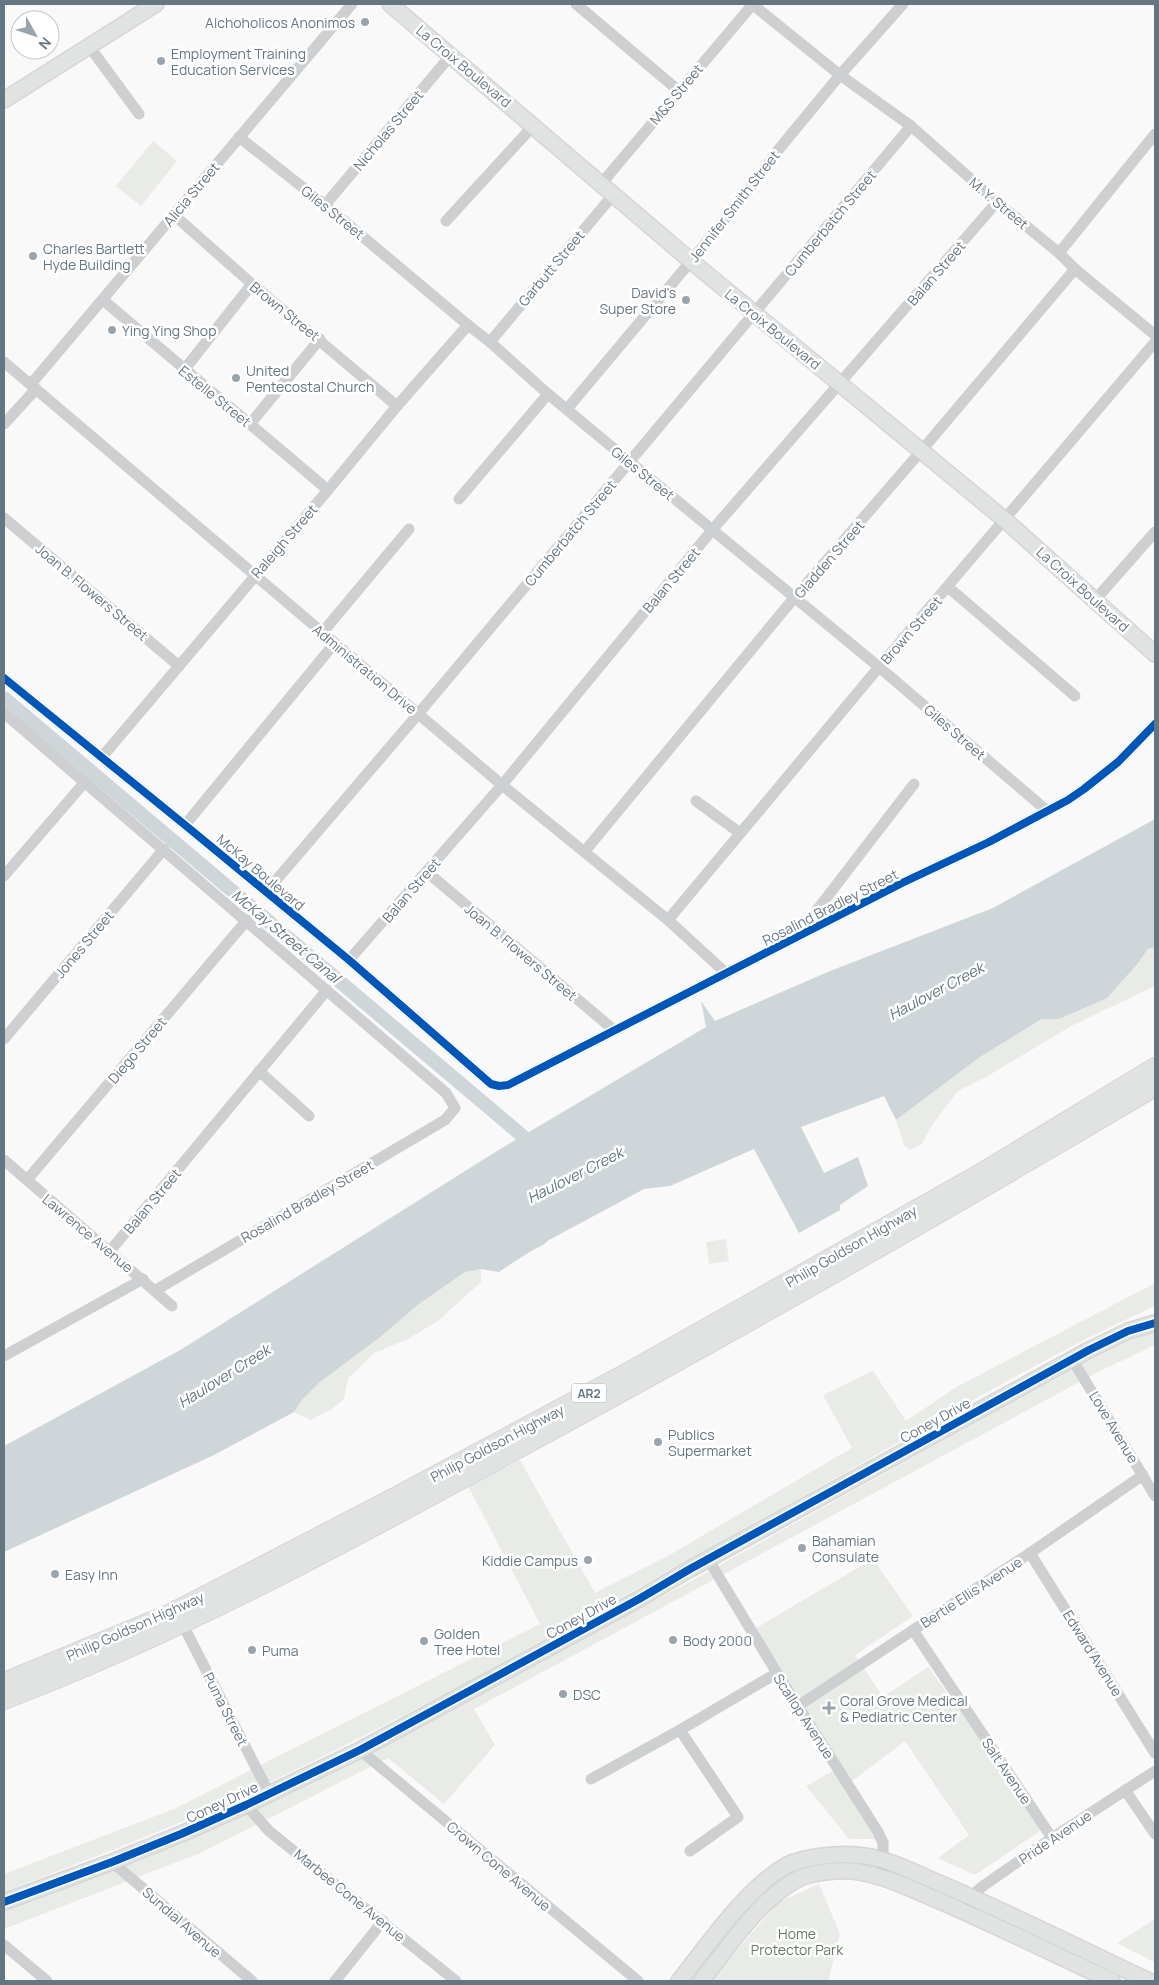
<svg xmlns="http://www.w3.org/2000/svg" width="1159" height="1985" viewBox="0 0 1159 1985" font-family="Manrope,sans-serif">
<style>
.green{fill:#e8ebe6}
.water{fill:#ced6d9}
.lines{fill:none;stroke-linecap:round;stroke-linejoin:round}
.canal{stroke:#ced6d9;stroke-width:14}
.secondary-casing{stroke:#d5d6d7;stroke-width:18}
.primary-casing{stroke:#d5d6d7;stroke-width:20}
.street{stroke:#cecfd0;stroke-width:11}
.secondary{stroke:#e1e2e2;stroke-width:15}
.primary{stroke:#e1e2e2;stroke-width:18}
.cycleway-casing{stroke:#fff;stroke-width:11}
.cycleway{stroke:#0057b8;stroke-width:8}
.poi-dot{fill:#99a4ac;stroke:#fff;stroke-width:2}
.labels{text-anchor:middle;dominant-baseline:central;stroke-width:5;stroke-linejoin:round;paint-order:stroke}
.shield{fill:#fff;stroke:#939fa8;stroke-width:1}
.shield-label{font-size:12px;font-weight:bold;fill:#657683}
.poi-label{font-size:14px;fill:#657683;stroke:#fff;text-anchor:start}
.street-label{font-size:14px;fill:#657683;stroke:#fff}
.park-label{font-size:14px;fill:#687a64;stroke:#fff}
.water-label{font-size:15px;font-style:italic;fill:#60757c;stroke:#fff}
</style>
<rect width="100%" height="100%" fill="#f9f9f9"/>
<g class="green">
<polygon points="153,141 177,161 141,206 116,186"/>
<polygon points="1155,947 1155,986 1073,1025 991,1074 958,1091 932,1125 922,1144 910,1150 904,1145 896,1120 980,1057 1043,1019 1059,1019 1138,963 1148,949"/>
<polygon points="726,1239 729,1261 709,1264 706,1242"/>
<polygon points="481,1269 481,1282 439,1320 408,1339 374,1353 348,1379 344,1399 332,1409 311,1420 294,1412 301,1401 320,1382 379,1338 419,1304 465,1272"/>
<path d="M1155 1283V1306C1078 1341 1004 1382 931 1424 846 1472 761 1520 676 1567 529 1649 380 1732 227 1802 154 1835 78 1863 4 1892V1874L174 1809 540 1624 468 1486 520 1460 595 1593 673 1553 852 1448 823 1395 873 1371 906 1421 958 1386Z"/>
<polygon points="1155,1331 1155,1345 1098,1372 474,1709 495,1745 444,1804 388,1758 200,1853 4,1929 4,1911 233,1819 304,1785 684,1585 1011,1403 1116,1346"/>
<polygon points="873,1559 913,1616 855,1655 883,1697 928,1667 1046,1827 975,1875 938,1858 969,1835 905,1741 851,1782 890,1842 872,1839 849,1839 806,1786 840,1767 756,1628"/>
<polygon points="819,1884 840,1934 828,1981 710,1981 779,1902"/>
<polygon points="1155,1919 1155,1962 1117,1943"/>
</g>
<polygon class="water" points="1155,819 1155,947 1148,949 1138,963 1107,998 1059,1019 1042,1019 980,1057 896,1120 884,1096 801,1127 824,1173 858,1157 868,1186 840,1205 840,1210 799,1233 754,1149 670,1186 644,1189 549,1240 543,1245 531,1251 499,1272 481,1269 465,1272 419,1304 379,1338 320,1382 301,1401 294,1412 214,1455 4,1552 4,1446 182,1349 497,1151 706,1027 701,1001 715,1021 830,971 993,908"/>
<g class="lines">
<polyline class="canal" points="4,698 519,1133 528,1141 533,1151"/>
<defs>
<g id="secondary">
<polyline points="390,4 691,261 1005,520 1155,654"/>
<polyline points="4,100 156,4"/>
<polyline points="4,1902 112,1862 181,1834 246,1805 360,1750 449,1702 639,1599 690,1569 1089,1350 1128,1331 1155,1323"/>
<path d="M679 1981C708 1945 746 1888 787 1865 803 1857 839 1853 857 1855 886 1857 913 1872 939 1883 1010 1913 1079 1948 1149 1981"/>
<path d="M701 1981C728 1948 758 1901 796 1880 810 1872 843 1869 859 1872 889 1877 917 1892 944 1903 1001 1928 1056 1955 1112 1981"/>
</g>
<g id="primary">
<polyline points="4,1682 171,1613 395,1497 626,1373 979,1174 1155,1067"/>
<path d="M4 1700C178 1634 342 1545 505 1456 724 1338 941 1214 1155 1087"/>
</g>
</defs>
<use href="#secondary" class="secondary-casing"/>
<use href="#primary" class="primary-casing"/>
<g class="street">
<polyline points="576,4 679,91"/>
<polyline points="752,4 840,75 911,126 997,202 1059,253 1075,269 1155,335"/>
<polyline points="89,46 139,114"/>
<polyline points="239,137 325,205 468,325 490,342 548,394 630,462 879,667 1046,810"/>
<polyline points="601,184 753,4"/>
<polyline points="325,205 451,55"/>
<polyline points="174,215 252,284 397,406"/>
<polyline points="446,221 534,125"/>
<polyline points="1059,253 1155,134"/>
<polyline points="103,300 328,490"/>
<polyline points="490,342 613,195"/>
<polyline points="4,362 502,785 668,920 727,974"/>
<polyline points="184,370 252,284"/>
<polyline points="31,384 352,4"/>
<polyline points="567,409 691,261 750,188 779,149 840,75 903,4"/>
<polyline points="4,424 36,389"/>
<polyline points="250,424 320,339"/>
<polyline points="459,499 548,394"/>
<polyline points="4,518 179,666"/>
<polyline points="948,587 1075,696"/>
<polyline points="1095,600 1155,532"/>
<polyline points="322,633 409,529"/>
<polyline points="4,678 185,825 349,960 491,1084 499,1086 508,1085 902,883 989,842 1068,800 1084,789 1118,762 1155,724"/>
<polyline points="4,713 446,1093 455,1108 445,1120 156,1290"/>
<polyline points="102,757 328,490 397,406 468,325"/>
<polyline points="696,801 740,833"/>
<polyline points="185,825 334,644"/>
<polyline points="585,851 794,598 922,450 1075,269"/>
<polyline points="427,872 615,1031"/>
<polyline points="4,876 84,783"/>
<polyline points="266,892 419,713 911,126"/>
<polyline points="668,920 879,667 1155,342"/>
<polyline points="813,929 817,910 914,784"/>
<polyline points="349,960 502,785 713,529 997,202"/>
<polyline points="4,1039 164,849"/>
<polyline points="259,1071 309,1116"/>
<polyline points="4,1160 172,1306"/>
<polyline points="27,1180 247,920"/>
<polyline points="110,1251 327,990"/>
<polyline points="4,1356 143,1279"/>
<polyline points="1072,1359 1155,1496"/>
<polyline points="1030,1553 1155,1753"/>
<polyline points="708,1559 777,1673 878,1832 883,1843 883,1878"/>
<polyline points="183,1625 269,1793"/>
<polyline points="913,1630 1052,1838"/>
<polyline points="798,1706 1030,1553 1143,1475"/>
<polyline points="680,1730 738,1817 690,1851"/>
<polyline points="360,1750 638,1981"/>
<polyline points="591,1779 680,1730 777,1673"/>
<polyline points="1125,1790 1155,1834"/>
<polyline points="246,1805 269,1831 456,1981"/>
<polyline points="112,1862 252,1981"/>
<polyline points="970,1905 977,1891 983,1886 1052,1838 1155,1771"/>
<polyline points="4,1945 47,1981"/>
<polyline points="335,1981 383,1921"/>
</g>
<use href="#secondary" class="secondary"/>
<use href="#primary" class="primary"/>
<defs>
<g id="cycleway">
<polyline points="4,678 185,825 349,960 491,1084 499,1086 508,1085 902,883 989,842 1068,800 1084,789 1118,762 1155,724"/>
<polyline points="4,1902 112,1862 181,1834 246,1805 360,1750 449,1702 639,1599 690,1569 1089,1350 1128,1331 1155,1323"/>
</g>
</defs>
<use href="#cycleway" class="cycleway-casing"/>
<use href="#cycleway" class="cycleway"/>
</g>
<g class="poi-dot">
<circle cx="365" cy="22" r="5"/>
<circle cx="161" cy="61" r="5"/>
<circle cx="33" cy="256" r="5"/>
<circle cx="686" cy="300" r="5"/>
<circle cx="112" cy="330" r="5"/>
<circle cx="236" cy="378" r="5"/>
<circle cx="658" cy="1442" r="5"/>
<circle cx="802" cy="1548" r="5"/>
<circle cx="588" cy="1560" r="5"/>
<circle cx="55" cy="1574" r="5"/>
<circle cx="673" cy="1640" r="5"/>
<circle cx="424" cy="1641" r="5"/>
<circle cx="252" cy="1650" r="5"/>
<circle cx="563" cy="1694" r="5"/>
<path d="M826.5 1700.5h5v5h5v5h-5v5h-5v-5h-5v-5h5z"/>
</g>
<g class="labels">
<rect class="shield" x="571.5" y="1383.5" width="35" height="19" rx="4"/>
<g class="shield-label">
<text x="589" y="1393">AR2</text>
</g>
<g class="poi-label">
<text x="355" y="22" text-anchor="end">Alchoholicos Anonimos</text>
<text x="171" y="53">Employment Training<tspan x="171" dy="16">Education Services</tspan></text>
<text x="43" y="248">Charles Bartlett<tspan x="43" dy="16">Hyde Building</tspan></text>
<text x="676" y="292" text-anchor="end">David's<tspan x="676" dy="16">Super Store</tspan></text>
<text x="122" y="330">Ying Ying Shop</text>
<text x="246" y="370">United<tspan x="246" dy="16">Pentecostal Church</tspan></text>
<text x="668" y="1434">Publics<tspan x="668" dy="16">Supermarket</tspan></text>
<text x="812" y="1540">Bahamian<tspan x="812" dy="16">Consulate</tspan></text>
<text x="578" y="1560" text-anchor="end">Kiddie Campus</text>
<text x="65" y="1574">Easy Inn</text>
<text x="434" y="1633">Golden<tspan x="434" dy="16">Tree Hotel</tspan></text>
<text x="683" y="1640">Body 2000</text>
<text x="262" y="1650">Puma</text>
<text x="573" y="1694">DSC</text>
<text x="840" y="1700">Coral Grove Medical<tspan x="840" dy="16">&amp; Pediatric Center</tspan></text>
</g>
<g class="street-label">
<text transform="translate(464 66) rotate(40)">La Croix Boulevard</text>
<text transform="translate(676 94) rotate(-50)">M&amp;S Street</text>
<text transform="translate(388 130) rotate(-50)">Nicholas Street</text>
<text transform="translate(191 194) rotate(-50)">Alicia Street</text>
<text transform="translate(999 203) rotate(40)">M. Y. Street</text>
<text transform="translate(734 206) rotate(-52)">Jennifer Smith Street</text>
<text transform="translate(333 212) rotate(39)">Giles Street</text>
<text transform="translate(830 223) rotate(-50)">Cumberbatch Street</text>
<text transform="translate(551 268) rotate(-50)">Garbutt Street</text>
<text transform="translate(936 273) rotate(-49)">Balan Street</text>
<text transform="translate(285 311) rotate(39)">Brown Street</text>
<text transform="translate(773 329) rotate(39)">La Croix Boulevard</text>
<text transform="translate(215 396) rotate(39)">Estelle Street</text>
<text transform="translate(643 473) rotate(39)">Giles Street</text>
<text transform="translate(570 533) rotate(-50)">Cumberbatch Street</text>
<text transform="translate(284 541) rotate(-49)">Raleigh Street</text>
<text transform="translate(829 559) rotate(-49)">Gladden Street</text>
<text transform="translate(671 580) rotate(-50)">Balan Street</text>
<text transform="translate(1083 589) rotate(42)">La Croix Boulevard</text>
<text transform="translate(92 592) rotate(40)">Joan B. Flowers Street</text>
<text transform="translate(911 630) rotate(-49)">Brown Street</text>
<text transform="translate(365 669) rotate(40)">Administration Drive</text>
<text transform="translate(955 732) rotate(41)">Giles Street</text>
<text transform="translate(261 872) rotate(40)">McKay Boulevard</text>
<text transform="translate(411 890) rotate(-49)">Balan Street</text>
<text transform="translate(830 907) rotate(-27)">Rosalind Bradley Street</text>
<text transform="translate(84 944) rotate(-50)">Jones Street</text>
<text transform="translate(521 952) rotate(40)">Joan B. Flowers Street</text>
<text transform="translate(137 1050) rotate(-50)">Diego Street</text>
<text transform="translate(152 1201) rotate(-50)">Balan Street</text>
<text transform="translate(307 1201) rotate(-30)">Rosalind Bradley Street</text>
<text transform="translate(88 1233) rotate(40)">Lawrence Avenue</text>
<text transform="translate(851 1246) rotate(-30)">Philip Goldson Highway</text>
<text transform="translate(935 1420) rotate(-29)">Coney Drive</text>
<text transform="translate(1114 1427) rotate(59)">Love Avenue</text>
<text transform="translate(497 1443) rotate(-28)">Philip Goldson Highway</text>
<text transform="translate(971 1592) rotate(-33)">Bertie Ellis Avenue</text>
<text transform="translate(581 1616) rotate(-29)">Coney Drive</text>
<text transform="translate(135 1626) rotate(-24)">Philip Goldson Highway</text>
<text transform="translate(1093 1653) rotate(58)">Edward Avenue</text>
<text transform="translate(226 1709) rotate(63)">Puma Street</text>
<text transform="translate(804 1716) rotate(57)">Scallop Avenue</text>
<text transform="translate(1007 1771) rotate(56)">Salt Avenue</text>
<text transform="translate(222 1802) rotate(-25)">Coney Drive</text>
<text transform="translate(1055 1837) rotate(-34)">Pride Avenue</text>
<text transform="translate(499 1866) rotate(40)">Crown Cone Avenue</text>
<text transform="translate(350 1895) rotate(39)">Marbee Cone Avenue</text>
<text transform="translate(182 1922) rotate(41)">Sundial Avenue</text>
</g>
<g class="park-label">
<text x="797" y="1933">Home<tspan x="797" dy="16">Protector Park</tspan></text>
</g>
<g class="water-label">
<text transform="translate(286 936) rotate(40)">McKay Street Canal</text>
<text transform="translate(936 991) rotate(-28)">Haulover Creek</text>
<text transform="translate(575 1175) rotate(-27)">Haulover Creek</text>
<text transform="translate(224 1376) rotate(-32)">Haulover Creek</text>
</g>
</g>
<rect width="1159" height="1985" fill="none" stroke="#657683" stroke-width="10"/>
<g transform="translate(35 35) rotate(130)"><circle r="24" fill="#ffffff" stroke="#c1c8cd"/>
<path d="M0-4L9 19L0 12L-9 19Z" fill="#99a4ac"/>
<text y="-8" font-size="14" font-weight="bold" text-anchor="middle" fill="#657683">N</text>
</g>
</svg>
